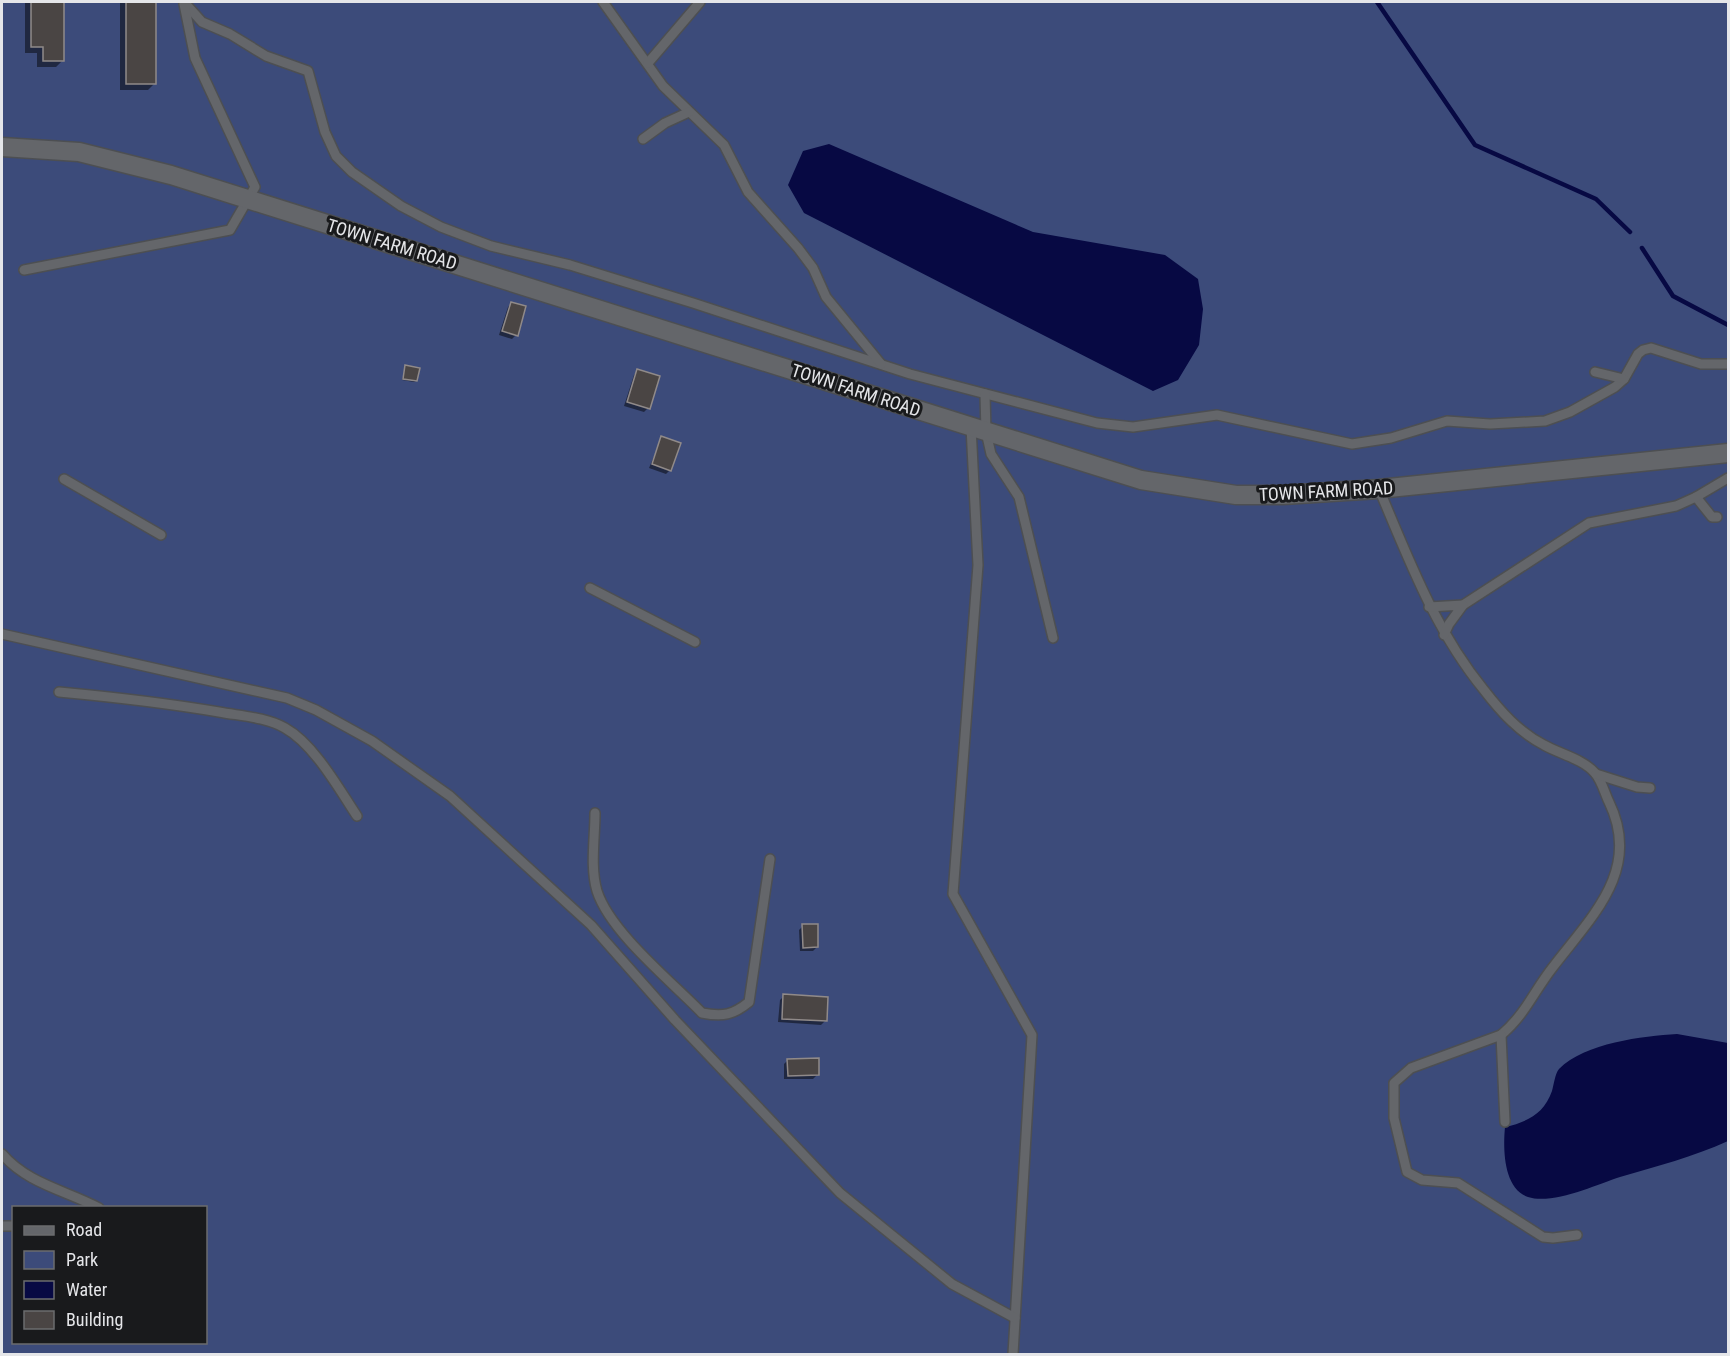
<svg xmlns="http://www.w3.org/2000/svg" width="1730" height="1356" viewBox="0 0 1730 1356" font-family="'Roboto Condensed',sans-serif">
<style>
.green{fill:#3c4b7a;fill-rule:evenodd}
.water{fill:#070943}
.shadow{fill:#0007}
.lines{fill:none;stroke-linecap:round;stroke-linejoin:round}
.stream{stroke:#070943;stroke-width:4.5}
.building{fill:#4a4544;stroke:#908a89;stroke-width:1.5}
.lane-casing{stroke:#4d4f52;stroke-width:12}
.street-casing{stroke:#4d4f52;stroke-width:21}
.lane{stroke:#64666a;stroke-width:9}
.street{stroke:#64666a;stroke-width:18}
.labels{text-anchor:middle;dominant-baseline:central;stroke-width:6;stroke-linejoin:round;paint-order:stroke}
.street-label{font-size:18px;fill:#e5e6e9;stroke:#191a1c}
</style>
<rect width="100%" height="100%" fill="#303236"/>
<path class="green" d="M2 2H1728V1354H2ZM14 1208H206V1342H14Z"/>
<g class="water">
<polygon points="829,144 1033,232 1165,255 1198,279 1203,309 1199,345 1178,380 1153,391 804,213 788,185 803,151"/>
<path d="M1677 1034 1728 1043V1141C1693 1157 1657 1166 1620 1177 1596 1185 1552 1205 1528 1197 1503 1188 1503 1148 1505 1127 1527 1122 1544 1114 1552 1091 1554 1084 1555 1074 1559 1069 1585 1043 1643 1036 1677 1034Z"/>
</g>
<g class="shadow">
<polygon points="25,2 62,2 63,60 56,67 37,67 37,53 25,53"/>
<polygon points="120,2 155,2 155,83 148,90 120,90"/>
<polygon points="512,303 516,335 512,339 499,335 508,307"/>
<polygon points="406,366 416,381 414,382 402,380"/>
<polygon points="638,371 648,408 644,412 624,406 634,375"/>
<polygon points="662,438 670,470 666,474 649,468"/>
<polygon points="803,926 817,947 813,951 800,951 799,930"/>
<polygon points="784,996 825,1021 821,1025 778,1022 780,1000"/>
<polygon points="788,1060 817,1075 813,1079 784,1079 784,1064"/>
</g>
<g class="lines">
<g class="stream">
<polyline points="1377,2 1475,145 1596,199 1630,232"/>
<polyline points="1642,248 1673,296 1728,325"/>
</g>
</g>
<g class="building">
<polygon points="31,2 64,2 64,61 43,61 43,47 31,47"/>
<rect x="126" y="2" width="30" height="82"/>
<polygon points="511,302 526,306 518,336 502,331"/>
<polygon points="405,365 420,368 417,381 403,379"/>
<polygon points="637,369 660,376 650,409 627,402"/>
<polygon points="661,436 681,443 671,471 652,464"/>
<polygon points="802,924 818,924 818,947 803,948"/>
<polygon points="783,994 828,997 827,1021 782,1019"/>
<polygon points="819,1058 819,1075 788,1076 787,1059"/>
</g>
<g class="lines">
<defs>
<g id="lane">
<polyline points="184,2 202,22 230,34 266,56 308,71 325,132 336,156 352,172 401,206 441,227 491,246 570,265 693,303 910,374 1097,423 1133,427 1217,415 1352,444 1391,438 1447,421 1490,424 1545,421 1570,412 1615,387 1624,379 1638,354 1643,350 1651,348 1701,364 1728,364"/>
<polyline points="603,2 663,86 724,145 748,192 798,248 813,268 826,297 881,364"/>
<polyline points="648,63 700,2"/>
<polyline points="643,139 665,123 689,112"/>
<polyline points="24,270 230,230 255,187 195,58 184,4"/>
<polyline points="1595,372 1624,379"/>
<polyline points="985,394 986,432 991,454 1019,497 1053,638"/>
<polyline points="971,427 978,565 953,894 1032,1035 1013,1354"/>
<polyline points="64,479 161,535"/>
<path d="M1379 489C1409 560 1435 630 1484 690 1501 712 1519 732 1544 745 1560 754 1583 759 1595 773 1602 781 1605 794 1609 802 1642 870 1592 916 1553 967 1534 991 1525 1015 1501 1035"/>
<polyline points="1696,497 1712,517 1717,517"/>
<polyline points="590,588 695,642"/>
<polyline points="1463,605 1589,523 1676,506 1696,497 1728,478"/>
<polyline points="1429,607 1463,605 1449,624 1444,635"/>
<polyline points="2,634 287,698 316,710 372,741 450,796 591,925 675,1020 840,1193 952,1284 1015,1318"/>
<path d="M59 692C113 697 166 703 219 712 240 716 266 717 285 728 314 744 339 789 357 816"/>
<polyline points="1596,774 1637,787 1650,788"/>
<path d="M595 813C595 837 590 868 597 891 610 932 672 982 702 1013 723 1017 733 1015 749 1002L770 859"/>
<polyline points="1505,1122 1501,1035 1411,1068 1394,1083 1394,1118 1407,1172 1422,1180 1458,1183 1543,1237 1553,1238 1577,1235"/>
<path d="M2 1154C28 1184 65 1190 99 1208"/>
<polyline points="2,1226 14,1226"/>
</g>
<polyline id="street" points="2,147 79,152 171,175 1141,480 1236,495 1283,495 1379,489 1728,453"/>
</defs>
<use href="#lane" class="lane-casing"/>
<use href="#street" class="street-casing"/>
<use href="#lane" class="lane"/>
<use href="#street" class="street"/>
</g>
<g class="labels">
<g class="street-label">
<text transform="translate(392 244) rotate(17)">TOWN FARM ROAD</text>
<text transform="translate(856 390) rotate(18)">TOWN FARM ROAD</text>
<text transform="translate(1326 491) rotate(-3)">TOWN FARM ROAD</text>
</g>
</g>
<rect width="1730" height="1356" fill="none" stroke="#e5e6e9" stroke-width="6"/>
<rect x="12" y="1206" width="195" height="138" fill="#191a1c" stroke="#6b6c6e" stroke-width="1.5"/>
<rect x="24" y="1226" width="30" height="9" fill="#64666a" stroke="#6b6c6e" stroke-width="1.5"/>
<text x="66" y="1236" font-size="18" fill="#e5e6e9">Road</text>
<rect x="24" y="1251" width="30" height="18" fill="#3c4b7a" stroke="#6b6c6e" stroke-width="1.5"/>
<text x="66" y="1266" font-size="18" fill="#e5e6e9">Park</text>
<rect x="24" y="1281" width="30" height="18" fill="#070943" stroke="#6b6c6e" stroke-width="1.5"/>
<text x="66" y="1296" font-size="18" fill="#e5e6e9">Water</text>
<rect x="24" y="1311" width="30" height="18" fill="#4a4544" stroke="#6b6c6e" stroke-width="1.5"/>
<text x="66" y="1326" font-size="18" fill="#e5e6e9">Building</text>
</svg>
